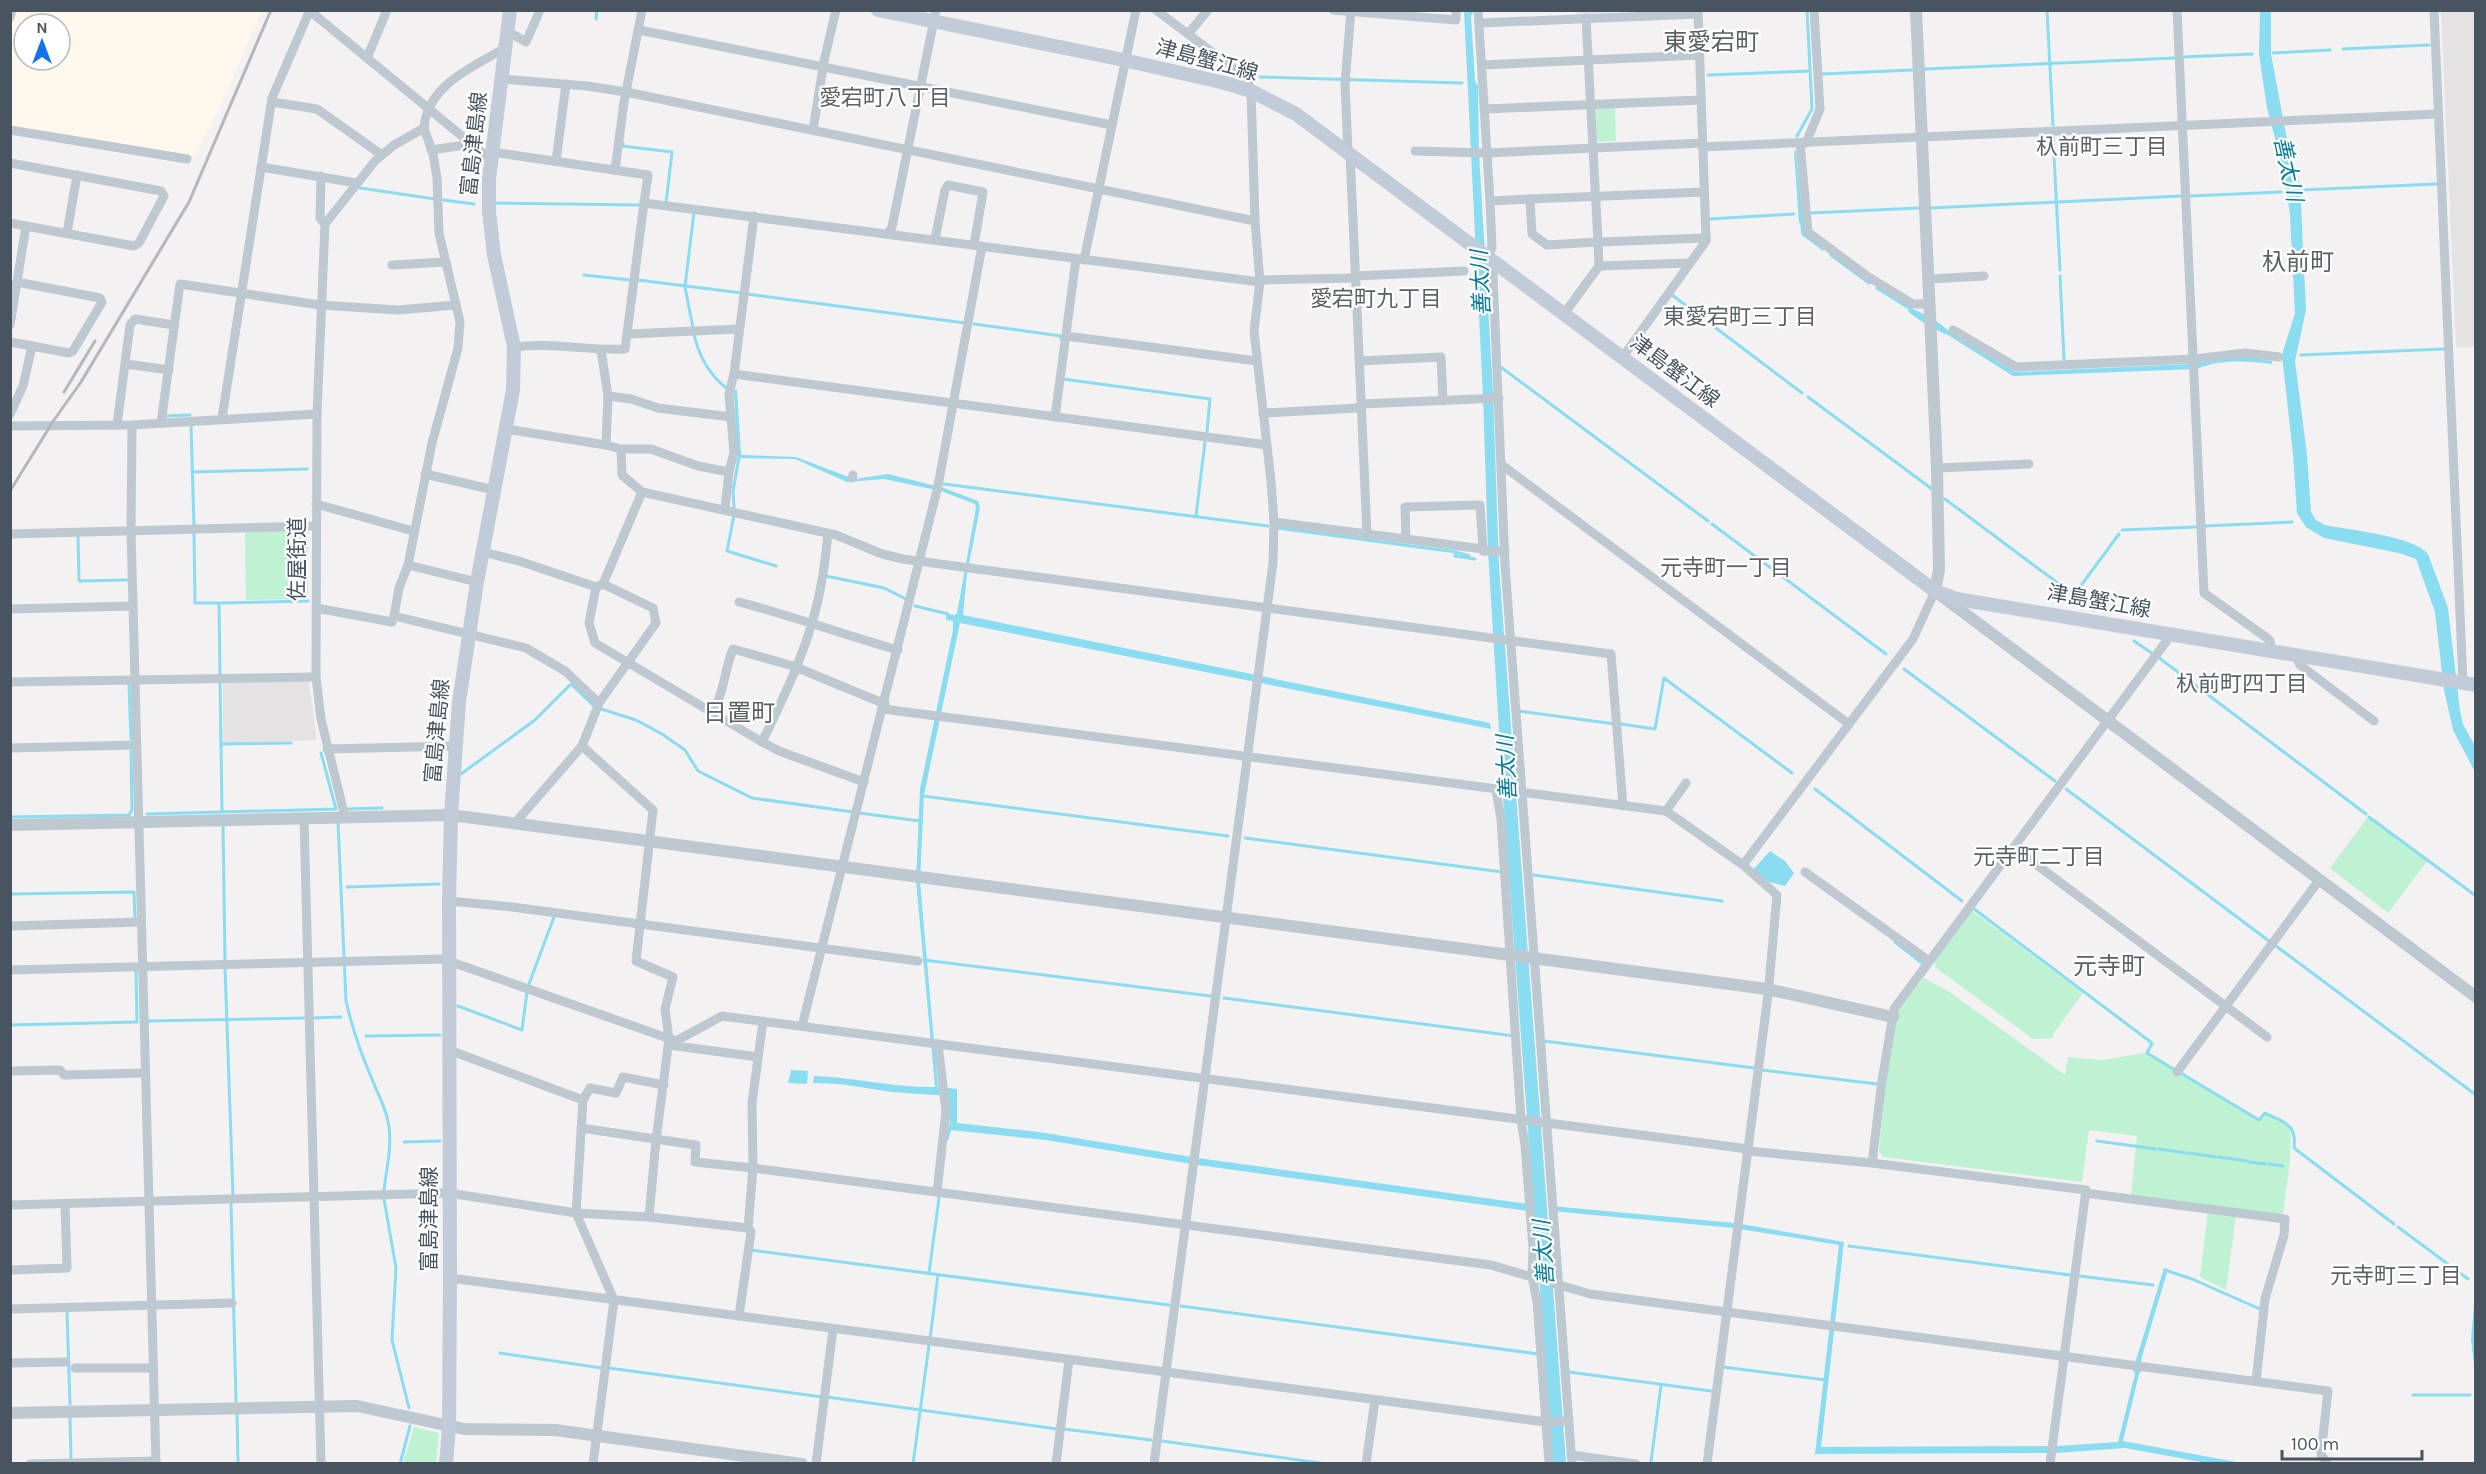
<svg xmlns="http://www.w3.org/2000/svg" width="2486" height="1474" viewBox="0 0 2486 1474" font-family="Karla,'Noto Sans JP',sans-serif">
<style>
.commercial{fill:#fdf8eb;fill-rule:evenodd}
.education{fill:#e4e2e3}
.green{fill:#bef2d2}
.water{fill:#8adcf0}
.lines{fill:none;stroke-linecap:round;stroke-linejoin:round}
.stream{stroke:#8adcf0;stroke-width:3}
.minor{stroke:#bec8d0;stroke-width:9}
.tertiary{stroke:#bec8d0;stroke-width:12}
.secondary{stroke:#c1ccd8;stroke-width:14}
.rail{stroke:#b3b6bb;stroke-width:3}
.labels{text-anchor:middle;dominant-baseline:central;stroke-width:4.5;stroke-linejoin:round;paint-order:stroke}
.street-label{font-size:21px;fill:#48545f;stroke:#fff}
.neighbourhood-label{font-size:22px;fill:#5d6166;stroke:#fff}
.water-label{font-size:22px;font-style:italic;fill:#087e9c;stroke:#fff}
.quarter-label{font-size:24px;fill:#5d6166;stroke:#fff}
</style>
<rect width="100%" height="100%" fill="#f3f1f1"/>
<path class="commercial" d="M10 11H262L214 120 194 156 11 126ZM24 24H60V60H24Z"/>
<g class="education">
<polygon points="1644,10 1576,15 1576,11"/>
<polygon points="2441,11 2475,11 2475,347 2456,347"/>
<polygon points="223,682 309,682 317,740 223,743"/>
</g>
<g class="green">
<polygon points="1615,105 1616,141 1599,142 1597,139 1596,109 1599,106"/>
<polygon points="245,531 308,531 308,599 246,600"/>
<polygon points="2368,817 2427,861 2388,913 2330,868"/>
<polygon points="1971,910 2083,993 2053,1034 2053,1038 2033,1039 1935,967 1935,961"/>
<path d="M1924 978 1948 991 2065 1075 2068 1057 2102 1060 2145 1053 2259 1120 2265 1114 2290 1126C2293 1155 2286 1185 2283 1214L2281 1216 2131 1195 2137 1136 2089 1130 2082 1182 1883 1157 1879 1151 1887 1070 1898 1010Z"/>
<polygon points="2208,1211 2236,1215 2226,1290 2200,1277"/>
<polygon points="414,1427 439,1433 436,1463 403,1463"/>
</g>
<g class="water">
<polygon points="1464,11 1474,11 1471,16 1475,81 1478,86 1479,153 1493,392 1499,567 1566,1463 1553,1463 1503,796 1488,550 1483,396"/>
<path d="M2260 11H2271V54L2287 140 2299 181 2301 205 2306 310 2295 361 2307 455 2311 512 2316 520 2325 525C2349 530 2414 536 2428 554L2448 608 2460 711 2463 724 2475 746V772L2453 730 2444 690 2435 612 2416 559 2399 553 2324 538 2306 527 2297 513 2293 454 2282 355 2295 313 2290 215 2284 172 2267 108 2259 54Z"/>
<polygon points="1794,151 1796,151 1803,223 1799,223"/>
<path d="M1910 308C1925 314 1939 321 1951 333L2015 372 2190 364 2245 357 2272 361V364C2247 361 2220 359 2197 369L2013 376 1948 335C1940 333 1913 317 1908 311Z"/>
<path d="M727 388 737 390 741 455 796 457 854 479 888 474 944 488 978 501 980 508 967 574 963 615 1490 723 1491 729 960 623 924 795 920 881 938 1087 957 1089V1123L1039 1132 1198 1158 1527 1204 1528 1211 1198 1165 1046 1140 950 1130 949 1096 892 1092 840 1084 813 1083 814 1076C855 1077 894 1088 935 1087L916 881 920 789 953 630V621L946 620V614L955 615 957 613 976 508 975 504 941 491 884 479 847 482 795 459 738 458 734 393Z"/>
<polygon points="1770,851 1785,861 1794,873 1785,886 1769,882 1753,870"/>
<polygon points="791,1070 808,1071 807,1084 788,1083"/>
<polygon points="1551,1206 1735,1223 1844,1242 1821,1447 2057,1446 2118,1442 2135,1374 2133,1370 2164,1268 2168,1269 2141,1360 2142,1370 2139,1374 2123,1441 2242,1463 2207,1463 2125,1448 2056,1453 1815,1454 1839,1245 1734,1228 1551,1211"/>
<polygon points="2475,1293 2475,1374 2471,1339"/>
</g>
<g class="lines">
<g class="stream">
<polyline points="2047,10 2053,125"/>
<polyline points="596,19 597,10"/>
<polyline points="2343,49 2429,45"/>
<polyline points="2273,53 2330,50"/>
<polyline points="2183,57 2252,54"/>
<polyline points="1925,69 2175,58"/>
<polyline points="1822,74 1912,70"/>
<polyline points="1708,75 1810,71"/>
<polyline points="1260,77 1462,83"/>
<polyline points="1797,136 1812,109 1807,10"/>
<polyline points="2053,137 2060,270"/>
<polyline points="623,143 622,146 672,152 666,203"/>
<polyline points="360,188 435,199"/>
<polyline points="2301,190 2436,184"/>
<polyline points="2190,196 2281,192"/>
<polyline points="443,200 474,204"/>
<polyline points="493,203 640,205"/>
<polyline points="1930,208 2182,196"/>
<polyline points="1810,213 1919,208"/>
<polyline points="1801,218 1803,234 1823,249"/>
<polyline points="1710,219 1794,214"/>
<polyline points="1831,255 1869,283"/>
<polyline points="584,275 630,280"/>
<polyline points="2060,276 2064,359"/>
<polyline points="638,280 742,293"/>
<polyline points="1877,288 1912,310"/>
<polyline points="747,294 965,323"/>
<polyline points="1671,294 1702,318"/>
<polyline points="1708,322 1802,393"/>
<polyline points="974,324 1061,336 1061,339"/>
<polyline points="693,328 685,287 694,212"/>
<path d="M694 334C698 354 710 377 728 389"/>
<polyline points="2301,355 2443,349"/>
<polyline points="1502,368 1708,521"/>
<polyline points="1063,379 1210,399 1207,431"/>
<polyline points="1808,397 1932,489"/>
<polyline points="165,416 190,415"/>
<polyline points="191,425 194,526"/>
<polyline points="192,472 307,469"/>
<polyline points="944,484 1268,526"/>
<polyline points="1945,499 2094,610"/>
<polyline points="734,507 733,491 739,457"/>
<polyline points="734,515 727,551 776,566"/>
<polyline points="1196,516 1205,442"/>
<polyline points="1712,524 1886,654"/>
<polyline points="2205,526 2292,522"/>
<polyline points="1278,528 1456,552 1455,556 1475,559"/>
<polyline points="2122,530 2196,527"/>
<polyline points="194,532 195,603 219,603 220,675"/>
<polyline points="78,535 79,581 127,580"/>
<polyline points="1456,552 1469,556"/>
<polyline points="826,576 884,588 906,599"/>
<polyline points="2074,595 2119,534"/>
<polyline points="221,603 308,601"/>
<polyline points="915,606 948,614"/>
<polyline points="2134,641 2153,654"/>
<polyline points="2158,657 2366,814"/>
<polyline points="1904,669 2055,781"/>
<polyline points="220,681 222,811"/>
<polyline points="129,684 131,739"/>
<polyline points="601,709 636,720 662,734 685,750 698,771 752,798 853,812"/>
<polyline points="1519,711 1615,724"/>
<polyline points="1621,724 1655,729 1664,678 1792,773"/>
<polyline points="221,744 291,743"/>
<polyline points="461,774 535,720 571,684 594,706"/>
<polyline points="1815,789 1962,901"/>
<polyline points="2066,789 2269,941"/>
<polyline points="923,796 1228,836"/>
<polyline points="348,809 382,808"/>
<polyline points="859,813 920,821"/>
<polyline points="147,814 336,809 321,753"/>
<polyline points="10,817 129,815 132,810 131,751"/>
<polyline points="2369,817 2476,896"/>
<path d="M338 822 346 1001C352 1027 361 1054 372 1079 378 1095 387 1109 389 1127 392 1149 386 1169 384 1191"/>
<polyline points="223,825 225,961"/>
<polyline points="1245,838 1502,872"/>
<polyline points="1534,875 1722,901"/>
<polyline points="347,887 439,884"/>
<polyline points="10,894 134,892 135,919"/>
<polyline points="1974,909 2152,1043 2147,1053 2175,1070"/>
<polyline points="1895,942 1922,963"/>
<polyline points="2276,946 2476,1095"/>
<polyline points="924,960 1210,996"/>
<polyline points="225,967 233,1196"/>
<polyline points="529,984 554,917"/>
<polyline points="1224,998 1514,1036"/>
<polyline points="458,1006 522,1030 527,992"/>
<polyline points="312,1018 341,1017"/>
<polyline points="148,1021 308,1018"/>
<polyline points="10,1025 137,1022 136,968"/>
<polyline points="366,1036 440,1035"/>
<polyline points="1544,1041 1754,1068"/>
<polyline points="1762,1070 1877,1084"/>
<path d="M2179 1072 2259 1120 2265 1113C2284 1123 2297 1123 2294 1148L2394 1224"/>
<polyline points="947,1139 951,1125"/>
<polyline points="2097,1141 2156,1149"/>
<polyline points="404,1142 440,1141"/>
<polyline points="2159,1149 2186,1153"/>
<polyline points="2189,1153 2216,1157"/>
<polyline points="2219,1157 2247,1161"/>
<polyline points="2249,1162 2266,1164"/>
<polyline points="2269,1164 2283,1166"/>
<polyline points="384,1199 396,1268 392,1340 409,1408"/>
<polyline points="231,1203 236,1401"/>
<polyline points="2398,1227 2468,1279"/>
<polyline points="1849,1246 2070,1275"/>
<polyline points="751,1250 1169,1305"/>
<polyline points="2165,1270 2192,1279 2260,1309"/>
<polyline points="929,1273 939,1198"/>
<polyline points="2079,1276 2153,1285"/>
<polyline points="1181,1306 1538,1354"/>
<polyline points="67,1312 70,1404"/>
<polyline points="930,1339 938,1275"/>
<polyline points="500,1353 602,1368"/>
<polyline points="1723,1367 1826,1380"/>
<polyline points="609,1368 822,1397"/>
<polyline points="1569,1372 1711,1391"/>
<polyline points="2413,1395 2470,1395"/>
<polyline points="827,1397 1057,1429"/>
<polyline points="237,1414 238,1464"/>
<polyline points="70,1417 71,1460"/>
<polyline points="1064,1429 1151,1440"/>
<polyline points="1162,1441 1327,1464"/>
<polyline points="1651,1462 1661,1385"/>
<polyline points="400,1464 410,1426"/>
<polyline points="913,1464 929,1345"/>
</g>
<g class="minor">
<polyline points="1333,10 1456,20 1456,10"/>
<polyline points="1478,10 1490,201 1492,247 1488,258"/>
<polyline points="2177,10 2204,593 2267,638 2270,641 2272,651"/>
<polyline points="2434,10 2463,683"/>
<polyline points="310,11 491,160"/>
<polyline points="10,17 12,10"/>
<polyline points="1480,23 1698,14"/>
<polyline points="639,30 1112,125"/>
<polyline points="507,31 526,42 540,10"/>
<polyline points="1188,34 1208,10"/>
<polyline points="367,58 387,10"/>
<polyline points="1482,65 1699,55"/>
<polyline points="501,79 587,86 626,92 1255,221"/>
<polyline points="272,102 317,109 382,155"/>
<polyline points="1485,109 1701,100"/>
<polyline points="424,128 433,154 437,178 439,233 460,322 458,348 432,443 408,565 399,588 394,616 526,648 565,671 599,703"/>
<polyline points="10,130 187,159"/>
<polyline points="813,130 824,61 836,10"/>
<polyline points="1800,143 1808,232 1867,276 1913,304 1930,304"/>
<polyline points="1806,143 1820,109 1814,10"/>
<polyline points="1702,147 2438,114"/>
<polyline points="431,150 472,144"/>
<polyline points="1348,151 1345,84 1351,10"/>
<polyline points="1415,151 1487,153 1703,143"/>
<polyline points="492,152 648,175 644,203 1260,282"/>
<polyline points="1350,153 1367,534"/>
<polyline points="556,161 566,84"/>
<polyline points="10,163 161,191 164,196 139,243 134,246 26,226"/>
<polyline points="261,167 357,183"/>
<polyline points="615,170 624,102 642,10"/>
<polyline points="321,176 320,218 325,224"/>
<polyline points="1530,199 1704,192"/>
<polyline points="1490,201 1530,199 1532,234 1547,245 1598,242 1586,18"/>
<polyline points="10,223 26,226 10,325"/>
<polyline points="67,233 77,175"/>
<polyline points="888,233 892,227 936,10"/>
<polyline points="935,239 945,190 948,185 983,192 974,245"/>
<polyline points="1084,260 1136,10"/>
<polyline points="1495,263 1493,275 1505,565 1572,1464"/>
<polyline points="392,265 446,262"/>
<polyline points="1599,266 1690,263"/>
<polyline points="1355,276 1464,271"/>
<polyline points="1929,279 1984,276"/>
<polyline points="1260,280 1355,278"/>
<polyline points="17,282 100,298 102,302 73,351 69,353 32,346"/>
<polyline points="1564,314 1599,266 1598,242 1706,238 1698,10"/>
<polyline points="1953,330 2016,367 2194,359 2245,353 2279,357"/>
<polyline points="628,334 739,329"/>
<polyline points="1066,336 1257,361"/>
<polyline points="10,342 32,346 23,386 10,414"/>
<path d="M514 347C551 342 588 351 625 349L644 203"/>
<polyline points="601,350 608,396 606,445"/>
<polyline points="1622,358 1706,241 1706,238"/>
<polyline points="1359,361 1441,357 1443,401"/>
<polyline points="126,364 169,370"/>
<polyline points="734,374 1267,445"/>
<polyline points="608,396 631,399 658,408 731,417"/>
<polyline points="1263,413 1358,408 1361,404 1499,398"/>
<polyline points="1055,417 1076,259"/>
<polyline points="222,418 272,98 310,10"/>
<polyline points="161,423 180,284 320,305 398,310 456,305"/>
<polyline points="117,425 130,325 135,319 174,325"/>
<polyline points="132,425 131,531 156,1464"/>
<polyline points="10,426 132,425 317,414"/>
<polyline points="506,429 606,445 621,449 622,475 642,492 836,535 882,554 903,559 1611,654 1623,806"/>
<polyline points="621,449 651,449 698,466 729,472"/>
<polyline points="1502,465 1849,724"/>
<polyline points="1937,468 2029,464"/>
<polyline points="425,474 494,490"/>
<polyline points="852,478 853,475"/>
<polyline points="316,504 413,531"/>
<polyline points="725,509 729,472 734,452 729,394 734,374 754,216"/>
<polyline points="1274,522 1483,549 1480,505 1405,507 1406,539"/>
<polyline points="10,534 316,526"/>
<polyline points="1483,551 1505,551"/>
<polyline points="483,552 519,561 596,587 589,623 595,643 762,742 779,751 864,782"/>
<polyline points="408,565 477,582"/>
<polyline points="603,584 642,492"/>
<path d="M739 602C793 616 845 635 898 650"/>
<polyline points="316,608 392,622 394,616"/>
<polyline points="10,609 133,606"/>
<polyline points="2295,655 2300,665 2374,721"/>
<polyline points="10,682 316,677"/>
<polyline points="883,709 1666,811 1743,865 1777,895 1768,995 1707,1464"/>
<path d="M712 715C724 694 724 671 733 649L793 666 885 704"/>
<path d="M762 742C787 691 813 637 822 580 825 565 826 549 828 534"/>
<polyline points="582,746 653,810 636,961 673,977 665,1009 669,1039 656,1140 649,1217"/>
<polyline points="10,748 137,745"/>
<polyline points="327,749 455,746"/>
<polyline points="1496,790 1501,819 1521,1120 1525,1145 1533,1248 1532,1276 1537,1301 1549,1464"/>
<polyline points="1666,811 1686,783"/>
<path d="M345 817 321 719 316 677 317 414 325 224 375 161 394 145 424 128C427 85 473 67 505 48"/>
<polyline points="304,818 321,1464"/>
<polyline points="515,823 582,746 599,703 656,623 653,608 603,584 596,587"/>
<polyline points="2014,848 2267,1037"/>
<polyline points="1743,865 1913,639 1935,591"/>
<polyline points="1805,872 1929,961"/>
<polyline points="449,901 512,907 918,961"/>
<polyline points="10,926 141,922"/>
<polyline points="10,970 443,959 676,1041 722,1016 1741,1148 1748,1151 1872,1163 2086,1190 2050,1464"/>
<polyline points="802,1026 938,486 982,246"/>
<polyline points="669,1045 758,1057"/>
<polyline points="449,1050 583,1100 576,1213 614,1300 593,1464"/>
<polyline points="10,1071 60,1070 64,1075 145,1073"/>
<polyline points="2177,1072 2320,879"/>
<polyline points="583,1100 590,1088 616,1093 623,1077 664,1085"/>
<polyline points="581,1128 696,1145 695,1162 753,1168 1491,1265 1590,1294 2328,1391 2321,1454 2327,1464"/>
<polyline points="1872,1163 1882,1081 1894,1009 2171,635"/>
<polyline points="937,1192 946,1111 938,1044"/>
<polyline points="2085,1193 2285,1219 2284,1235 2265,1299 2256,1381"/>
<polyline points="10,1205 449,1193 576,1213 649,1217 748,1228 753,1168 752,1103 763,1021"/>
<polyline points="10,1270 67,1268 65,1204"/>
<polyline points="450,1278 1166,1372 1273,563 1274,522 1271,481 1254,331 1260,282 1255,221 1251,91 1248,79 1156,10"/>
<polyline points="10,1309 232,1303"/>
<polyline points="739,1316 751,1232 748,1228"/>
<polyline points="10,1363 66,1362"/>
<polyline points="75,1368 153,1368"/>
<polyline points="1571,1455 1636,1464"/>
<polyline points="30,1464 156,1461"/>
<polyline points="816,1464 833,1329"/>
<polyline points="1056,1464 1069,1360"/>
<polyline points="1154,1464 1166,1372 1546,1422 1569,1421"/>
<polyline points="1366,1464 1375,1400"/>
</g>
<g class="tertiary">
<polyline points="1916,10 1937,468 1939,570 1935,591 2476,997"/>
<polyline points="10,825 451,815 1767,989 1893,1017"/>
<polyline points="10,1413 357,1406 464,1429 555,1430 802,1464"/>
</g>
<g class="secondary">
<polyline points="878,10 1124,60 1225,83 1251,91 1296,114 1935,591 1957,599 2476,685"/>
<polyline points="446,1464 449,1427 450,1278 449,901 451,815 459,702 477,582 513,390 514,347 494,255 489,212 489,179 510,10"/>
</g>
<g class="rail">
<polyline points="64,392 95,341"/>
<polyline points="10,491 54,420 81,382 189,202 271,10"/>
</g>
</g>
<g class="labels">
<g class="street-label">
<text transform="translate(1207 60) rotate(15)">津島蟹江線</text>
<text transform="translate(474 144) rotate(-84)">富島津島線</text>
<text transform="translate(1675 371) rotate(37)">津島蟹江線</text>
<text transform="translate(297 559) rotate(-90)">佐屋街道</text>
<text transform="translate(2099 601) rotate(10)">津島蟹江線</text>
<text transform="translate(437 731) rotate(-85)">富島津島線</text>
<text transform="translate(429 1219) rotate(-90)">富島津島線</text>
</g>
<g class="neighbourhood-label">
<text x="885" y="98">愛宕町八丁目</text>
<text x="2102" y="147">杁前町三丁目</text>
<text x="1376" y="299">愛宕町九丁目</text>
<text x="1740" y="317">東愛宕町三丁目</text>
<text x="1726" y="568">元寺町一丁目</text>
<text x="2242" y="684">杁前町四丁目</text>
<text x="2039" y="857">元寺町二丁目</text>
<text x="2396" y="1276">元寺町三丁目</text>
</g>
<g class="water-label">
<text transform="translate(2288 169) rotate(78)">善太川</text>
<text transform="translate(1481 283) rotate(-93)">善太川</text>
<text transform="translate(1507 768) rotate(-93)">善太川</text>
<text transform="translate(1544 1253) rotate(-94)">善太川</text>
</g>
<g class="quarter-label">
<text x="1711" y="42">東愛宕町</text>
<text x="2298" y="262">杁前町</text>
<text x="739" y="713">日置町</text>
<text x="2109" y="966">元寺町</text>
</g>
</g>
<rect width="2486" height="1474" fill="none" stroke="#48545f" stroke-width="24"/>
<g transform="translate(42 42)"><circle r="28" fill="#ffffff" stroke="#b6bbbf" stroke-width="1.5"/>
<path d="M0-4.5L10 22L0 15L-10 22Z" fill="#1173ed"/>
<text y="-9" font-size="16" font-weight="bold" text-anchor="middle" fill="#48545f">N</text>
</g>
<path d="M2282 1450v9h140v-9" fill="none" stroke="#48545f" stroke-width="3"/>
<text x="2291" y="1450" font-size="18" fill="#48545f" stroke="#ffffff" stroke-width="4.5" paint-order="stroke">100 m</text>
</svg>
